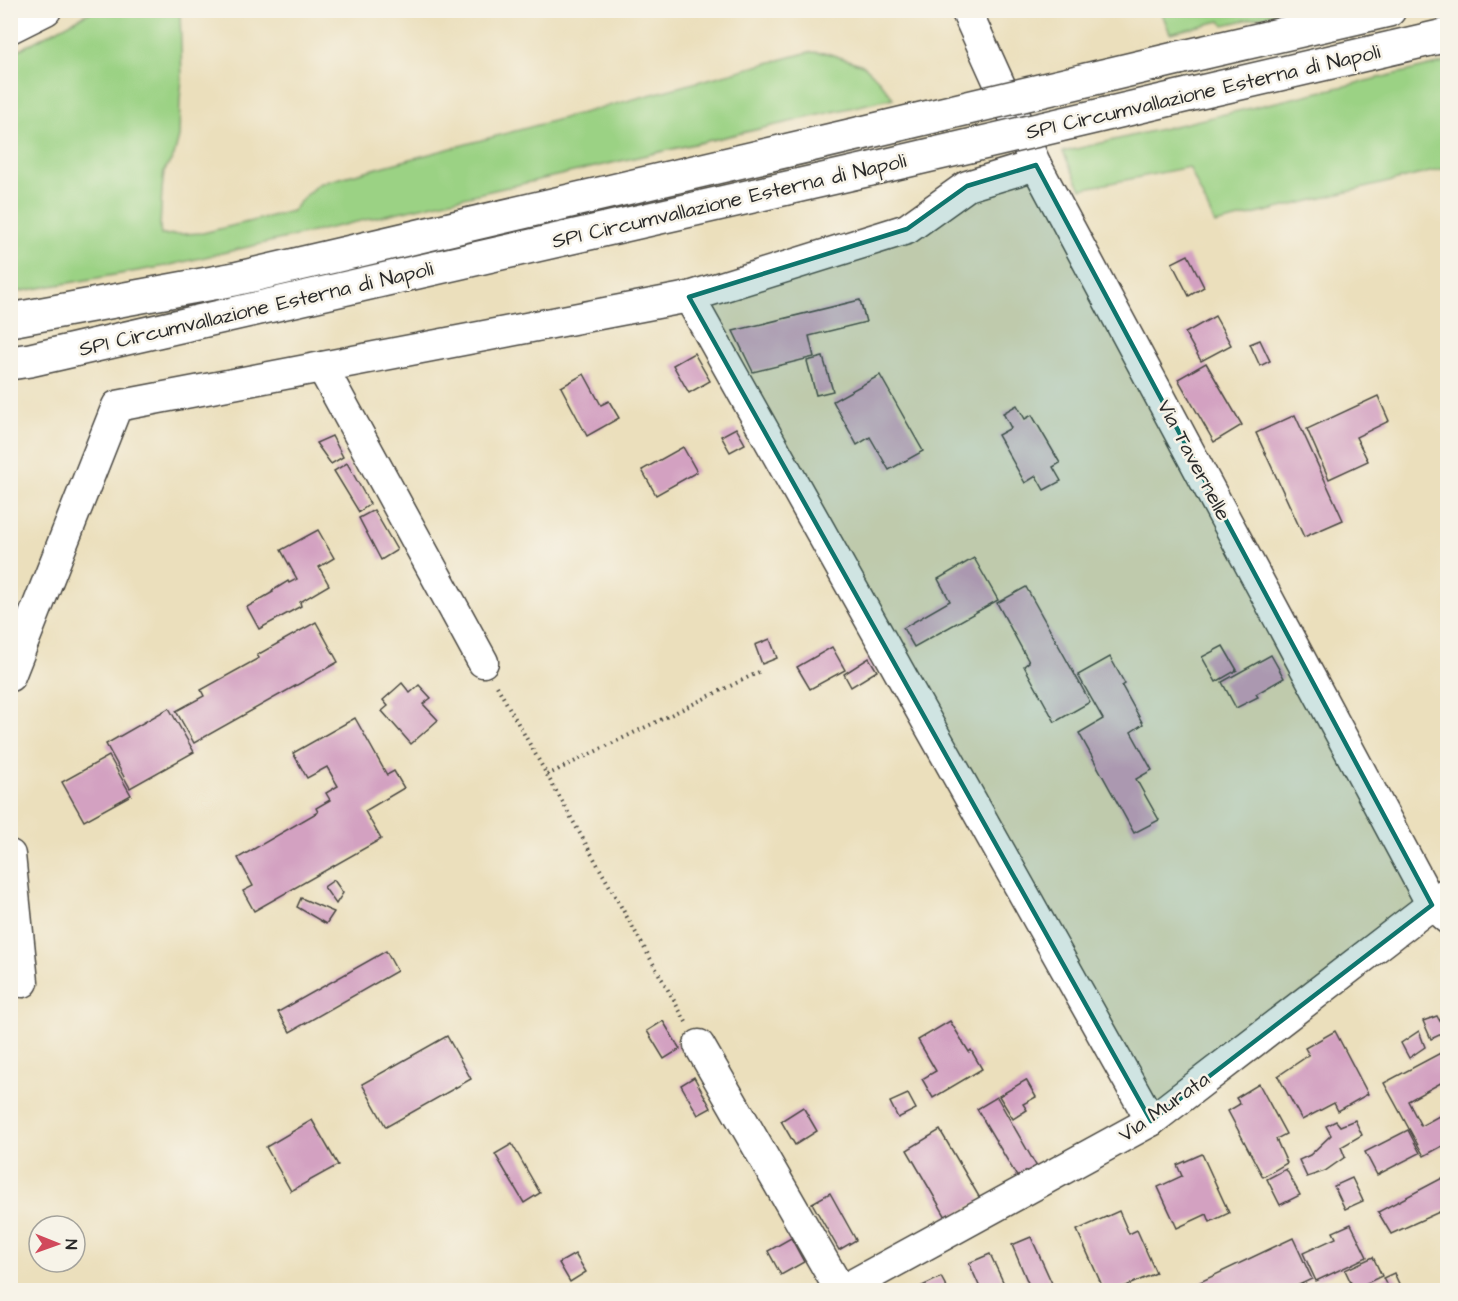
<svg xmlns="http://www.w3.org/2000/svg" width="1458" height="1301" viewBox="0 0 1458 1301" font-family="'Architects Daughter',sans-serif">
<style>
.green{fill:#9bd284;stroke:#637e58;stroke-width:1.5}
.building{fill:#d3a1c1}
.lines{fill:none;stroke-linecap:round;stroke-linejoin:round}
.minor-casing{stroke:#484641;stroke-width:33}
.highway-casing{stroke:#484641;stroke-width:36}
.path{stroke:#484641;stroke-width:4;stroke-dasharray:1.5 4.5;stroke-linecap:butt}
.minor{stroke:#fff;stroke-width:30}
.highway{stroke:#fff;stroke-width:33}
.highway-bridge-casing{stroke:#484641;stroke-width:36;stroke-linecap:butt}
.highway-bridge{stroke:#fff;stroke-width:33}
.marked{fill:#0f766e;fill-opacity:0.2;stroke:#0f766e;stroke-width:4.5;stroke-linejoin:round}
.labels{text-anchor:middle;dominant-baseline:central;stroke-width:5;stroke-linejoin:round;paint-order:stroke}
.street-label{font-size:21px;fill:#2b2b2b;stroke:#f7f3e8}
</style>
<rect width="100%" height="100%" fill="#f7f3e8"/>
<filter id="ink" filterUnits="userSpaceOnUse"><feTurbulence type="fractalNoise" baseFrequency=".0167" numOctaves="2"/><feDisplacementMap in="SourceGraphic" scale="12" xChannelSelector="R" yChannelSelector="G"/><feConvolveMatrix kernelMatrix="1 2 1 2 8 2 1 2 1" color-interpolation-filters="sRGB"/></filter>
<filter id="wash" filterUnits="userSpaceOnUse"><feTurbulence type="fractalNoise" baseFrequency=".008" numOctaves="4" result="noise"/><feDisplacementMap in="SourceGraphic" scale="24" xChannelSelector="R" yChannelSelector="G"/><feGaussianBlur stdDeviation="1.35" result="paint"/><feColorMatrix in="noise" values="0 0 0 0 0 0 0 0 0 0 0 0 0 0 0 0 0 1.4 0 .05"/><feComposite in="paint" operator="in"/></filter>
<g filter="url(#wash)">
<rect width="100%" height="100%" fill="#ebdfbc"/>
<g class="green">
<polygon points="94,10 180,11 182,80 180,99 179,137 174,156 164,171 162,190 160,227 161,235 203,233 292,211 304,197 318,184 809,52 827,53 863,65 877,78 893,98 166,266 11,293 11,54"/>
<polygon points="1161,11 1285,11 1224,25 1220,21 1170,33"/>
<polygon points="1447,62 1447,168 1215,224 1189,167 1081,189 1063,152"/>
</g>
<g id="blocks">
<g class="building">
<polygon points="1188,255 1204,287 1189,296 1172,263"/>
<polygon points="860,300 866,322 809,336 814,357 753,372 733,331"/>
<polygon points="1215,316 1231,345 1201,361 1185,333"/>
<polygon points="1260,340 1270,361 1260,366 1250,344"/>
<polygon points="694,353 710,381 689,393 673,365"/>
<polygon points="823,357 833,391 816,395 807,361"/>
<polygon points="1206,363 1242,425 1214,442 1178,379"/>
<polygon points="584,374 601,405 609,401 619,418 587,436 561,387"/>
<polygon points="880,375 923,451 889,470 870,437 857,445 833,401"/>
<polygon points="1378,396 1389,421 1356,437 1368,461 1329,479 1307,429"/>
<polygon points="1017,405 1025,419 1032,415 1060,463 1053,467 1061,481 1044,490 1036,476 1025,483 998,435 1011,428 1003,413"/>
<polygon points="1295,415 1343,520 1304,537 1256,433"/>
<polygon points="736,428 745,444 730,452 721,436"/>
<polygon points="332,436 343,457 331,464 316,443"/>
<polygon points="683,447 697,472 656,495 642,470"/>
<polygon points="347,463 370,504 359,512 334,471"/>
<polygon points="374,510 397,550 381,560 359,518"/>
<polygon points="318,530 334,558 319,567 329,585 300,602 301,606 259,629 247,607 273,592 272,591 288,581 289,583 297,579 281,550"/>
<polygon points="974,558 998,600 914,647 903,628 950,601 938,579"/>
<polygon points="1026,587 1090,702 1055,722 1024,666 1029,662 997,603"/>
<polygon points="316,622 338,662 194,743 176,711 204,696 201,690 259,658 257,655"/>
<polygon points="770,639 777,658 762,664 755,645"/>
<polygon points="1223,646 1237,670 1216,682 1202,657"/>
<polygon points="832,647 845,670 810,689 797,667"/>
<polygon points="1271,655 1284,678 1256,694 1258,697 1236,708 1222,682"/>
<polygon points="1110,657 1125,684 1122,686 1143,724 1131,732 1152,770 1136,779 1159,820 1134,833 1079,733 1103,719 1078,675"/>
<polygon points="869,658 877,671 851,687 844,674"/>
<polygon points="402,683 410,693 419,685 431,698 423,704 438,720 411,744 382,711 388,706 383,700"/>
<polygon points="169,708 194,752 130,788 106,744"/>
<polygon points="355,718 387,775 394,771 404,788 365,811 381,839 254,911 243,891 253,886 238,858 318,812 316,808 330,800 326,793 338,786 327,767 307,778 293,753"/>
<polygon points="109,756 131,795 84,821 62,782"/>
<polygon points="334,880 343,893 336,904 324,887"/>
<polygon points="301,898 334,912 326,924 297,907"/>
<polygon points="386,951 397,971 290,1032 278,1012"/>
<polygon points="1437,1016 1446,1032 1431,1039 1423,1021"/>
<polygon points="663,1021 680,1049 664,1059 647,1031"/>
<polygon points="950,1021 969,1052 971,1050 982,1069 933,1098 922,1079 936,1071 918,1040"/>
<polygon points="1335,1031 1368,1094 1338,1111 1334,1103 1302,1120 1278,1076 1309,1055 1305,1048"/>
<polygon points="1419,1031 1425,1047 1409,1058 1401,1043"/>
<polygon points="447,1036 471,1079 386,1127 362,1084"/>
<polygon points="1448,1049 1448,1079 1408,1101 1421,1126 1448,1111 1448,1143 1424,1156 1384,1083"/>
<polygon points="694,1077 711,1108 698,1115 681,1085"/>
<polygon points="1026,1080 1036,1097 1023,1104 1027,1110 1013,1119 999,1096"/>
<polygon points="1259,1084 1286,1134 1276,1139 1287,1163 1263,1177 1228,1111 1240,1104 1236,1098"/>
<polygon points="908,1094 916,1109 898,1118 890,1102"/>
<polygon points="997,1097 1038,1169 1019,1180 977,1109"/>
<polygon points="803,1107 817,1131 795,1145 781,1121"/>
<polygon points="312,1120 338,1165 291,1191 266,1147"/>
<polygon points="1355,1120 1362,1135 1341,1147 1345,1157 1325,1171 1307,1177 1299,1160 1310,1155 1331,1135 1326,1126 1336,1121 1340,1126"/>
<polygon points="940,1130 981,1200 947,1219 907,1150"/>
<polygon points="1408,1130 1420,1153 1377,1175 1365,1152"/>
<polygon points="512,1144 540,1193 524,1203 495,1154"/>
<polygon points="1202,1154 1229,1213 1210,1222 1207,1214 1177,1228 1158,1187 1182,1176 1177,1165"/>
<polygon points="1286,1169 1300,1195 1280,1205 1267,1179"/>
<polygon points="1448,1175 1448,1208 1391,1234 1378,1212"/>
<polygon points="1352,1178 1363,1201 1345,1209 1334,1186"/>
<polygon points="830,1193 856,1240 839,1250 812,1203"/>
<polygon points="1119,1211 1129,1234 1137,1230 1156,1273 1117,1290 1104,1290 1077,1230"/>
<polygon points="1351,1224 1367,1257 1316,1281 1303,1253 1336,1238 1333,1232"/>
<polygon points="1031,1237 1055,1290 1031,1290 1012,1245"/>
<polygon points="791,1238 804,1262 781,1275 768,1251"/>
<polygon points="1293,1238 1312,1279 1288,1290 1204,1290 1200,1282"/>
<polygon points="575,1254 586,1272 570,1282 559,1263"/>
<polygon points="990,1254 1007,1290 981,1290 969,1263"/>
<polygon points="1373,1257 1382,1276 1354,1289 1345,1270"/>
<polygon points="1394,1273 1402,1290 1389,1290 1383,1278"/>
<polygon points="941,1277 948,1290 914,1290"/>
</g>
</g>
</g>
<g filter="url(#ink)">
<use href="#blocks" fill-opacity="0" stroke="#484641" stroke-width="1.5"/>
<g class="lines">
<defs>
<g id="minor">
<polyline points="966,10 1036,165 1432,905 1448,919"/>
<polyline points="10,28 46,10"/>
<polyline points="689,297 1151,1121"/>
<polyline points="322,367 483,662"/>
<polyline points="10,676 117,406 689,297 907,229 967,186 1036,165"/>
<polyline points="10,855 23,982"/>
<polyline points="699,1045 840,1290"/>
<polyline points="843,1290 1151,1121 1448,892"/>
</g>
<g id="highway">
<polyline points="1179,58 1389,10"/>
<polyline points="1188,95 1448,35"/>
<polyline points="10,320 235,279 862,133"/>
<polyline points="10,363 30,360 871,169"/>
</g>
</defs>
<use href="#minor" class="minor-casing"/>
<use href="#highway" class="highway-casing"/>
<g class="path">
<polyline points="497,686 686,1022"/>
<polyline points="547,775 761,671"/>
</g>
<use href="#minor" class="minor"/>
<use href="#highway" class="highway"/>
<defs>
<g id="highway-bridge">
<polyline points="862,133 1179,58"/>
<polyline points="871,169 1188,95"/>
</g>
</defs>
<use href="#highway-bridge" class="highway-bridge-casing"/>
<use href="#highway-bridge" class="highway-bridge"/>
</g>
</g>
<path class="marked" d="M1036 165 1432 905 1151 1121 689 297 907 229 967 186Z"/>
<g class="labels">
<g class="street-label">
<text transform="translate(1203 92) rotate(-13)">SP1 Circumvallazione Esterna di Napoli</text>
<text transform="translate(729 201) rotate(-13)">SP1 Circumvallazione Esterna di Napoli</text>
<text transform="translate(256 309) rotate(-13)">SP1 Circumvallazione Esterna di Napoli</text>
<text transform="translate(1194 460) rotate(62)">Via Tavernelle</text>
<text transform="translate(1164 1107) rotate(-35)">Via Murata</text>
</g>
</g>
<rect width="1458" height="1301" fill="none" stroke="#f7f3e8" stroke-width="36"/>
<g transform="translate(57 1244) rotate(91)"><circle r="28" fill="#f7f3e8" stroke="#a5a39c" stroke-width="1.5"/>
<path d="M0-4.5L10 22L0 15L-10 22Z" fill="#d1495b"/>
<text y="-9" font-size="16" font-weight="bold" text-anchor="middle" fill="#2b2b2b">N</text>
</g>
</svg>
